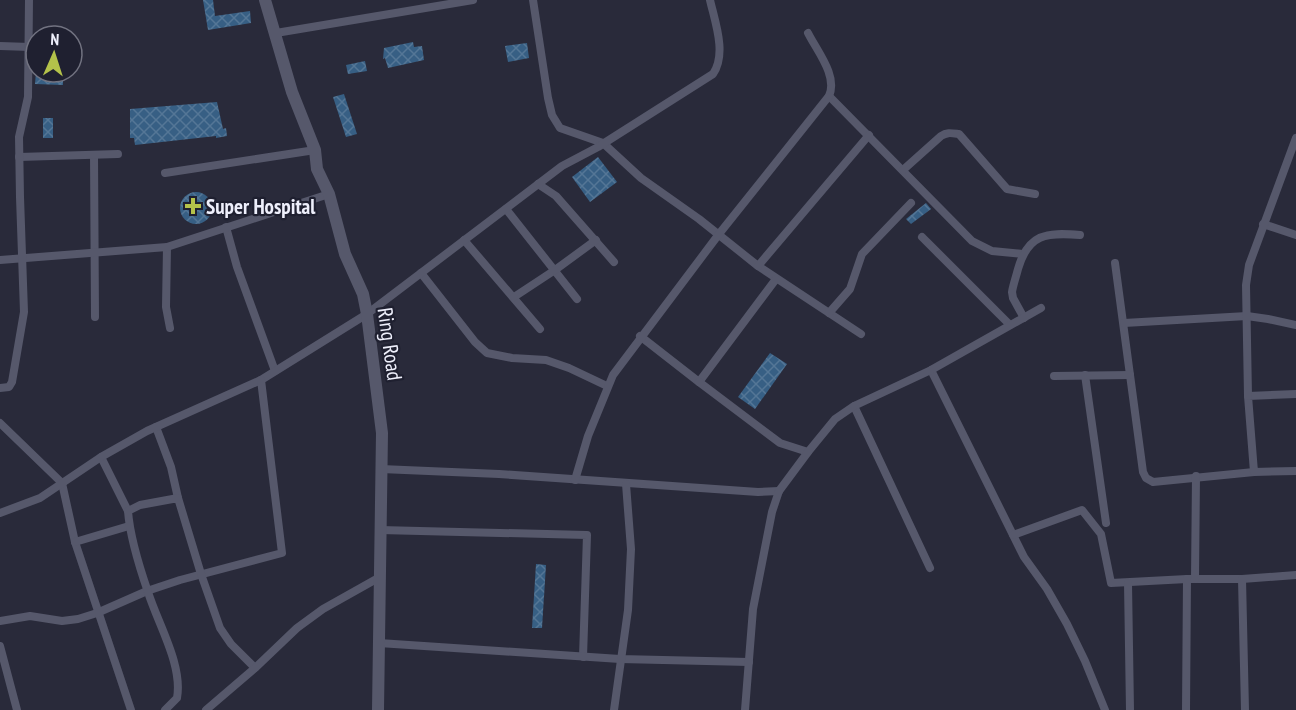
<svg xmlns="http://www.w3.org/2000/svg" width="1296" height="710" viewBox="0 0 1296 710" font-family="'PT Sans Narrow',sans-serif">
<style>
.building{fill:url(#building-cross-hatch)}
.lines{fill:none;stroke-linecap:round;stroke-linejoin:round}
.street{stroke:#56586b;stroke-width:8}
.secondary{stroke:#56586b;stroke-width:12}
.poi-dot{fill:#b4c24a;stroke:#1f2030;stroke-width:2}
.labels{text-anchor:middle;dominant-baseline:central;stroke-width:4.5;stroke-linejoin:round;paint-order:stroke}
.poi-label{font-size:21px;font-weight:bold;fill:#eeeffb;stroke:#1f2030;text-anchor:start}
.street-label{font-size:21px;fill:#eeeffb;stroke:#1f2030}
</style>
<defs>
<pattern id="building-cross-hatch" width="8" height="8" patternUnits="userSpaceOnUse" patternTransform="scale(1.5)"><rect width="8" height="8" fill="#375f84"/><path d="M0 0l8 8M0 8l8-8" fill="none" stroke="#547696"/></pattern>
</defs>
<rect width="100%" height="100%" fill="#292a3a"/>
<g class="building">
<polygon points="203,0 213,0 215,16 250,11 251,23 208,30"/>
<polygon points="413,42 414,47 422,46 424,60 388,68 385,58 383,59 384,48"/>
<polygon points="527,43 529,58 508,62 505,46"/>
<polygon points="365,61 367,71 348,74 346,65"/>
<polygon points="36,72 63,72 63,85 35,84"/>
<polygon points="344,94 357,134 346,137 333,97"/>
<polygon points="217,102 223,129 226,128 227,136 216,138 216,136 135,145 134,138 130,138 130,109"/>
<rect x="43" y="118" width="10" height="20"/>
<polygon points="598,157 617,182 590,202 572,177"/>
<circle cx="196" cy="208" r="16"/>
<polygon points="926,203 931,209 911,224 906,219"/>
<polygon points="770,353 787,364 755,409 738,397"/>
<polygon points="536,564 546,565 542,628 532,628"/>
</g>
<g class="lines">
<g class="street">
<polyline points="533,0 548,98 552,115 560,128 603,143 641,178 699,219 758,266 861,334"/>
<polyline points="276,33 473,0"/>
<polyline points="0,46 30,47"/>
<polyline points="829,96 972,241 992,251 1023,254"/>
<polyline points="94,155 95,317"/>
<polyline points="19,157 118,154"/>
<path d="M903 170 941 136C947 132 951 133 959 134L1007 189 1035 194"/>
<polyline points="165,173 315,150"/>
<polyline points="538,184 556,196 614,262"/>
<polyline points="506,209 577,299"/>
<polyline points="1263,224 1296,235"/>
<polyline points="226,227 237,267 275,371"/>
<polyline points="922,237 1010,325"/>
<polyline points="464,240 540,329"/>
<polyline points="167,247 166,307 170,328"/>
<polyline points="0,260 167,247 329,194"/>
<polyline points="1115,263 1143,472 1146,478 1153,482 1254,472"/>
<polyline points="758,266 869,135"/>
<polyline points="421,273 475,342 487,353 512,358 546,360 569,368 607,386"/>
<polyline points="514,297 555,270 596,240"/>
<polyline points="829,313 850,289 862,254 911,203"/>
<path d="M1024 318 1013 298 1012 292C1013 285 1016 277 1018 269 1028 234 1046 232 1080 235"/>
<polyline points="1124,323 1247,316 1268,319 1296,325"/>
<polyline points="640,336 699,382 776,279"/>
<polyline points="931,370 1024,557 1047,589 1067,624 1085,661 1105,710"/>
<polyline points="1085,375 1106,523"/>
<polyline points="1054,376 1130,375"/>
<polyline points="699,382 780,443 808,452"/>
<polyline points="0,388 9,387 12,382 24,312 20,197 19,137 28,97 29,0"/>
<polyline points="1296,394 1248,396 1254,472 1296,471"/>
<polyline points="1248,396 1246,285 1249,265 1296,138"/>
<polyline points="854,406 930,568"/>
<polyline points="0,423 62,483 75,542 131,710"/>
<polyline points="156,427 171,467 178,498"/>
<polyline points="101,457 128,511"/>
<polyline points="381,469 499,474 758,492 779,491"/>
<path d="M575 480 588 436 613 375 719 234 829 96C838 76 817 51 808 33"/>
<path d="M0 513 40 498 101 457 147 431 261 380 367 314 562 166 598 147 713 74C727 54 715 22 710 0"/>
<polyline points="380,530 587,535 583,657"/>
<polyline points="1013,535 1082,510 1101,534 1111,583 1187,579 1242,579 1296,575"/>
<polyline points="75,542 129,526"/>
<polyline points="1195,579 1196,476"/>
<polyline points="1242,579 1245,710"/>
<polyline points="1128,583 1130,710"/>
<polyline points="0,621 30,616 62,621 78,619 97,613 147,591 180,580 282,553 261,380"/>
<polyline points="379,643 620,659 749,662"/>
<polyline points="0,646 17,710"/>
<path d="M165 710 177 698C183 665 158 624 148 592 139 566 130 538 128 511L140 505 178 498 201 574 220 628 231 644 255 668"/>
<polyline points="206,710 255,668 297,628 323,609 380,577"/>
<polyline points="614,710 628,610 631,549 626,484"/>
<polyline points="745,710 753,609 772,512 779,491 808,452 835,419 854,406 931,370 1041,308"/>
<polyline points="1186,710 1187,579"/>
</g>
<polyline class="secondary" points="265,0 292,92 315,150 317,169 329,194 345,254 363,294 367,314 382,433 378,710"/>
</g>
<path class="poi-dot" d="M190 197h6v6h6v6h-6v6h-6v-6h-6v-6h6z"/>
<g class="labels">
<g class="poi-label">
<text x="206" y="206">Super Hospital</text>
</g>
<g class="street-label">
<text transform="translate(390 344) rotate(82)">Ring Road</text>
</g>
</g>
<g transform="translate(54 54) rotate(3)"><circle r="28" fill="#1f2030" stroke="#727381" stroke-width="1.5"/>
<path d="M0-4.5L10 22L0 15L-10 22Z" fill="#b4c24a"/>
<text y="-9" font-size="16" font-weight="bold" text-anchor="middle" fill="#eeeffb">N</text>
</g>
</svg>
